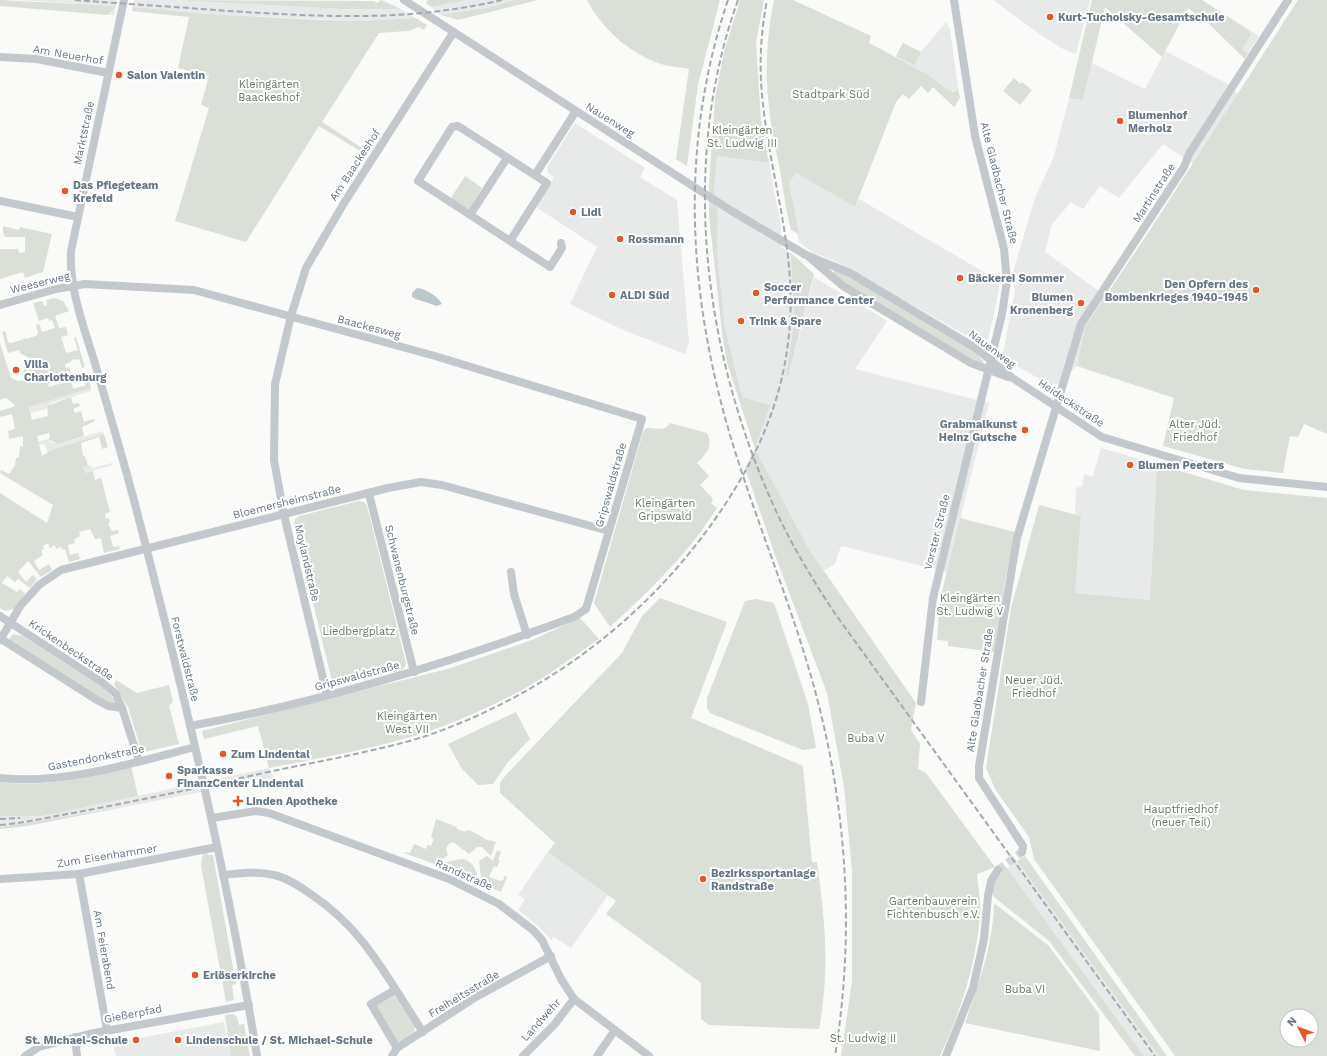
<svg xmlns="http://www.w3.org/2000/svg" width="1327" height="1056" viewBox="0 0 1327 1056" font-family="'Work Sans',sans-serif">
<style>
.built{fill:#e8e9e9}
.green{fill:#dadfd7;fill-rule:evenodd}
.water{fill:#bbc7cb}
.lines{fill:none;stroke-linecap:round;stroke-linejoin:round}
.minor-tunnel{stroke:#d5d9db;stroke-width:8;stroke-dasharray:8 4;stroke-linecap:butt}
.minor{stroke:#c3c8cc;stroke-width:8}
.rail{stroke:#a2aab0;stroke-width:2;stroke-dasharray:6 3;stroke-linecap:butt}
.poi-dot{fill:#e4572e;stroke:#fff;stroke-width:1.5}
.labels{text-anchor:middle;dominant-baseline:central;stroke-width:4;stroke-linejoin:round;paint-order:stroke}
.poi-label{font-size:11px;font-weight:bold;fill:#657683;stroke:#fff;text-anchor:start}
.street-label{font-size:11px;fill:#657683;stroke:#fff}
.park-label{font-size:11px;fill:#687a64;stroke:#fff}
</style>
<rect width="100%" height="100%" fill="#fafaf8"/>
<g class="built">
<polygon points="18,0 117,0 114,15 109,15 115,6"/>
<polygon points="134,0 173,0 341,9 401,9 416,18 363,21 207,14 133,7"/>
<polygon points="468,0 514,0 490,7 441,15 431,7"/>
<polygon points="993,0 1090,0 1076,54 1061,48 1038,33"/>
<polygon points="946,22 950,30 958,88 951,92 927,74 896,57 903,43 921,52"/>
<polygon points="1249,30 1259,36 1248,53 1242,49 1251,35"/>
<polygon points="1165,51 1228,84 1238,94 1193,164 1163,144 1119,198 1100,186 1083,209 1071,202 1052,224 1045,252 1106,296 1085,327 1077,366 1054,387 1002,358 1015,291 1013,272 1035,198 1054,156 1069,98 1083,100 1092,63 1145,89"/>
<polygon points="575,123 645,168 640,177 677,200 689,343 685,354 621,329 570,304 597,247 536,207 554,178 548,173 547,167"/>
<polygon points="717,156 769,163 781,226 781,247 791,253 794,323 786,375 788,377 814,277 887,321 855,369 989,403 947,572 841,546 835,564 823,571 810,551 755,449 770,405 742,397 725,327 717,251 718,218 714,187"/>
<polygon points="796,173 855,207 859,199 999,281 999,290 988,340 981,344 835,261 814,253 799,242 789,183"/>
<polygon points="91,388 91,391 51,403 46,409 30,413 28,407"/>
<polygon points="103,431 104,434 54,449 48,454 45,444 39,445 38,442 48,439 50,442 58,444"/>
<polygon points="1101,448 1157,464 1150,600 1075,593 1081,516 1075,514 1076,488 1082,486 1084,475 1093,476"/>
<polygon points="112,463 113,465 85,473 83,467 91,465 92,468"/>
<polygon points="269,768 274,778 129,806 0,827 0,822 3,822 0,821 0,816 43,816"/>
<polygon points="548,852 608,895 571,948 554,937 551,940 538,926 518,910 525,899 518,895"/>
<polygon points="1017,861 1159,1056 1144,1056 1007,868"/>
<polygon points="224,1022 231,1056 116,1056 113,1043"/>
</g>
<g class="green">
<polygon points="0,0 116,6 108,15 0,6"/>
<polygon points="173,0 374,1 377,3 381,0 401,9 341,9"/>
<polygon points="428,0 468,0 431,7 426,3"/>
<polygon points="514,0 538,0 458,20 441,15 490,7"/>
<path d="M587 0H720L698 85 687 166 676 159 689 69C680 67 670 67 661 64 630 54 602 29 587 0Z"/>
<path d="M740 0H764L756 43 761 121 769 163 717 156 714 187 718 218 717 251 725 327 742 397 770 405 755 449 810 551 916 703 911 730 920 744 918 769 926 773 995 867 977 874C978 887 981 901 980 914 977 962 960 1013 940 1056H841L852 981V870L844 787 827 693 775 555 745 468 755 449 727 363 722 332 709 216V184L715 98 724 52Z"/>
<path d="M774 0H793L871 36 869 43 927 74 948 90 954 92 958 88 960 98 954 107 933 87 928 93 921 86 909 99 903 94 896 102 855 207 796 173 789 183 799 234 791 230C785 207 783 184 778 161 766 103 762 58 774 0Z"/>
<polygon points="1092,0 1202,0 1249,30 1251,35 1242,49 1248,53 1245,59 1208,23 1188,8 1162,57 1105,7 1083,100 1069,98"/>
<polygon points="1298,0 1327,0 1327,434 1304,424 1298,437 1290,436 1283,473 1245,469 1163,446 1174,398 1077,366 1085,327 1150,230"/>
<polygon points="133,7 207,14 322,20 363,21 416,18 427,25 424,30 419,27 408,31 379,33 322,122 367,151 365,154 319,126 246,242 175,221 209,108 201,105 209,76 178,68 189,17 132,11"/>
<polygon points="903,43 921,52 914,65 896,56"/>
<polygon points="1014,78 1020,84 1022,82 1032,90 1020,105 1003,91"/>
<polygon points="465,176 482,188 470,208 467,209 451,198"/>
<polygon points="3,226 19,230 20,227 52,234 43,272 25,278 23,272 0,279 0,249 18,249 19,253 25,252 25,237 5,237 3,232"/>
<polygon points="791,253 814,274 788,377 786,375 794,323"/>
<polygon points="834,271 839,271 973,350 984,362 982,363 976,361 844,283 834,274"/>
<polygon points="54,298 63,301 69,311 55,316 59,328 66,327 68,335 61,337 66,353 78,350 74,338 76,337 85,367 82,368 79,359 71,360 72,361 65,364 66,368 69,367 71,373 56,377 56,381 48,384 49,387 69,381 71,379 73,389 83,386 84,387 85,385 84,379 87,375 91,388 29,407 32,420 48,416 47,406 71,397 73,404 79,403 80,406 73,409 75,413 81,411 84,422 94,419 95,421 82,427 84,436 58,444 48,439 50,437 49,433 37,436 42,456 54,449 104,434 108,447 102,449 99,437 81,443 83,456 85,456 88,466 83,467 85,473 93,471 95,480 101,478 110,512 105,514 106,519 109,518 110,523 108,524 112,531 118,530 119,533 110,536 113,547 119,546 120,549 104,553 101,538 95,539 90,529 79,532 80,536 74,540 75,543 68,545 70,555 78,553 80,559 69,562 65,549 63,550 61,547 56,549 55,545 50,548 48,543 43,546 44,549 41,550 43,555 34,561 39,570 49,564 52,570 41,577 28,561 18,572 26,582 33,575 37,579 30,588 18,579 15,582 7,576 2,583 17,592 19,589 25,593 14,609 5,611 0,608 0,493 47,523 53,505 0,473 1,470 9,474 15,465 16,458 19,458 20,446 23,447 23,436 9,439 8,431 15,429 12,414 0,417 0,411 13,407 15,405 6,398 0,400 0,343 11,378 18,381 23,380 24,377 22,374 30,358 20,353 19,350 8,353 2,332 5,331 8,342 11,343 22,340 23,338 24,340 24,338 26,339 36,336 38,333 36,325 39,324 42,332 55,328 52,320 49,321 48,318 39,321 33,303 42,301 44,306 47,305 46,300"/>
<path d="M670 423 707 433C714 447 706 454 697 463L709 476 700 485 713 499 711 503 717 508C688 554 649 591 610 627L594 603 643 432 646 428C657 427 663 433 670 423Z"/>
<path d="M1157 464 1244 490 1327 498V1056H1175L1034 859 1029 837 995 789 986 768 1011 608 1039 505 1081 516 1075 593 1150 600ZM1287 1016H1311V1040H1287Z"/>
<polygon points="359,501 364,502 367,506 406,663 405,667 401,670 340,685 335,684 332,681 294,524 295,519 299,516"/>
<polygon points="960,518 1015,532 1005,581 995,652 948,646 948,641 937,640 940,600"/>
<path d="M660 598 727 622 691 718 803 766 812 862H817C825 920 830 971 819 1029L709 1025 701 1019V983L606 914 616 901 548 852 555 843 500 793V783L506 775 622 653 642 616Z"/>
<polygon points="757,599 774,603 808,704 816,748 803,750 710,713 707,708 707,698 745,601"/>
<path d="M580 618 599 639C580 652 562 665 544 677 520 692 494 705 468 716 405 744 335 755 269 768L258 726 204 739 202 731 451 668 532 640Z"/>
<polygon points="13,634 23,636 102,687 116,701 116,704 111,705 8,640"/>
<polygon points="116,680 137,693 169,685 173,702 169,706 179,744 144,752 140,746 128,707 114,684"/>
<polygon points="516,712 530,739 508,762 493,784 478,785 462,769 448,744"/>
<path d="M131 766 138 796 43 816H0V782C46 788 87 777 131 766Z"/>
<polygon points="129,806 27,826 0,829 0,827"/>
<path d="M436 819 457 827V829L466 832 467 830C475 832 479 835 485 839 488 841 492 840 496 842L491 856 482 847H477L469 854 453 842 449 844 446 848 448 855 435 864 404 853 405 852 410 853 414 844 426 849 427 845 431 846 434 839 431 838Z"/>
<polygon points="497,850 501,852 498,860 500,861 497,867 494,866 489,877 500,881 503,880 505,876 507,877 501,892 482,884 479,861 487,856 493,861"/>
<polygon points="207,852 208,855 213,855 236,984 232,985 234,1000 226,1002 201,865 203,853"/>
<polygon points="1025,856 1167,1056 1168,1056 1159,1056 1017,861"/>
<path d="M462 859C475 861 476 871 479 882L439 866 441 863Z"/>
<path d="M1007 868 1144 1056H1135L1049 941 994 897C988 886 999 875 1007 868Z"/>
<path d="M994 903 1049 946 1099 1014 1100 1051 965 1023C979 983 993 945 994 903Z"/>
<polygon points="394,995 415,1027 414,1032 400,1042 397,1042 376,1009 376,1005"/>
<polygon points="233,1014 237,1017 239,1025 244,1024 250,1056 231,1056 225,1015"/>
</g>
<path class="water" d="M417 288C424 288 439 297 442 304L436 306C429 302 417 301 412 297V293Z"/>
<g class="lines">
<polyline class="minor-tunnel" points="998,870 1022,852"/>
<g class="minor">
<path d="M124 0 71 251C69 288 83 325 94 360 108 409 123 458 136 508 183 689 227 872 257 1056"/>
<polyline points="404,0 730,210 806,255 850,273 974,347 1014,379 1102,437 1239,478 1327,487"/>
<polyline points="0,57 37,59 108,73"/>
<polyline points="535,175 576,111"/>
<polyline points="0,201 78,217"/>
<polyline points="470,215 507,158"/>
<polyline points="510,241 418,181 452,127 458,126 547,183 510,241 550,267 562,248 561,243"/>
<polyline points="810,258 843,286 971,363 1008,377"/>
<path d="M0 305 56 289 85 284 194 290 435 356 642 419 586 609 574 617C450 663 321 702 190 726"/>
<polyline points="369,494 414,672"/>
<polyline points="511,572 514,594 527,635"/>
<polyline points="0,616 103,683 116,694 122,708 139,761"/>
<polyline points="1,639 97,700 108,706 122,708"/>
<polyline points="0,640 21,605 39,585 61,570 388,488 421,482 442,485 609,531"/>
<polyline points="327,695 284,515 274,460 275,384 291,316 306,268 344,203 453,33"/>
<polyline points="921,702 933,598 1002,314 1007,281 1004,249 975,136 954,0"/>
<path d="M0 778C62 785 134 763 195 747"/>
<polyline points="212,818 256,811 269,813 449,879 499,904 533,930 542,940 561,979 574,999 649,1056"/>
<polyline points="1022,852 1023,846 979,778 979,766 1017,538 1081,324 1184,167 1189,154 1288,0"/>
<polyline points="79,874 107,1030"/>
<path d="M223 875C240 873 258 871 274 875 288 878 301 887 312 895 366 931 388 980 423 1032"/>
<polyline points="0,879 79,874 217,847"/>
<polyline points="395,990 371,1004 397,1048"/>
<polyline points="75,1037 77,1056"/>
<polyline points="25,1056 39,1047 89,1034 249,1005"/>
<polyline points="392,1056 397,1048 476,997 551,956"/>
<polyline points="523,1056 554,1025 574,999"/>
<polyline points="597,1056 615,1030"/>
<polyline points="946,1056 973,988 984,939 988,896 991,881 998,870"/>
</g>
<g class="rail">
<path d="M75 0C126 4 178 7 229 11 326 17 407 22 502 0"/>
<path d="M728 0C678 148 688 300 734 448 761 535 797 618 819 706 848 821 854 939 835 1056"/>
<path d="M738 0C681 158 702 341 768 493 786 536 810 576 836 615L1155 1056"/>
<polyline points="0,819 20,818"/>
<path d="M0 825C25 823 49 817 73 813 126 803 179 792 232 780 267 772 302 765 337 758 368 751 399 745 429 735 551 692 655 612 726 503 760 451 783 397 789 334 798 251 769 176 762 94 759 63 761 31 767 0"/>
</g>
</g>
<g class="poi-dot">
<circle cx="1050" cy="17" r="4"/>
<circle cx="119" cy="75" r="4"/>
<circle cx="1120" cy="121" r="4"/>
<circle cx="65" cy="191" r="4"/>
<circle cx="573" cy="212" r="4"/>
<circle cx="620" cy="239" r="4"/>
<circle cx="960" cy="278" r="4"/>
<circle cx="1256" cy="290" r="4"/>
<circle cx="756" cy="293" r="4"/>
<circle cx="612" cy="295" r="4"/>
<circle cx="1081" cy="303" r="4"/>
<circle cx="741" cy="321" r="4"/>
<circle cx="16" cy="370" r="4"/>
<circle cx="1025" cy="430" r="4"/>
<circle cx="1130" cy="465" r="4"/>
<circle cx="223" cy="754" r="4"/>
<circle cx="169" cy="776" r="4"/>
<path d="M236 795h4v4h4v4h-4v4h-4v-4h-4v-4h4z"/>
<circle cx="703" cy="879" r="4"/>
<circle cx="195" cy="975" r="4"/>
<circle cx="136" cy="1040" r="4"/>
<circle cx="178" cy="1040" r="4"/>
</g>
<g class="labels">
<g class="poi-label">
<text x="1058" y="17">Kurt-Tucholsky-Gesamtschule</text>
<text x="127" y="75">Salon Valentin</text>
<text x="1128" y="115">Blumenhof<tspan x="1128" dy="13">Merholz</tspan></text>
<text x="73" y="185">Das Pflegeteam<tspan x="73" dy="13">Krefeld</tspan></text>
<text x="581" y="212">Lidl</text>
<text x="628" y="239">Rossmann</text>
<text x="968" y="278">Bäckerei Sommer</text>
<text x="1248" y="284" text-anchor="end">Den Opfern des<tspan x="1248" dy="13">Bombenkrieges 1940-1945</tspan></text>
<text x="764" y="287">Soccer<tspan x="764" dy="13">Performance Center</tspan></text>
<text x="620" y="295">ALDI Süd</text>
<text x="1073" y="297" text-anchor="end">Blumen<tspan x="1073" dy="13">Kronenberg</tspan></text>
<text x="749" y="321">Trink &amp; Spare</text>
<text x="24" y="364">Villa<tspan x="24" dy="13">Charlottenburg</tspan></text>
<text x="1017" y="424" text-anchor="end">Grabmalkunst<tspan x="1017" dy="13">Heinz Gutsche</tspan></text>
<text x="1138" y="465">Blumen Peeters</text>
<text x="231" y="754">Zum Lindental</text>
<text x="177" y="770">Sparkasse<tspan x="177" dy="13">FinanzCenter Lindental</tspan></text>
<text x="246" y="801">Linden Apotheke</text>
<text x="711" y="873">Bezirkssportanlage<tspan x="711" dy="13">Randstraße</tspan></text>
<text x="203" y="975">Erlöserkirche</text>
<text x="128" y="1040" text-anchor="end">St. Michael-Schule</text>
<text x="186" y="1040">Lindenschule / St. Michael-Schule</text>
</g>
<g class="street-label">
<text transform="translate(68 55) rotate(10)">Am Neuerhof</text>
<text transform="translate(610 120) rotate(32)">Nauenweg</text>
<text transform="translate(84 133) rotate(-78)">Marktstraße</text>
<text transform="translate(355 165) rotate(-57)">Am Baackeshof</text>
<text transform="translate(999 183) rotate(76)">Alte Gladbacher Straße</text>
<text transform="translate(1154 193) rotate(-57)">Martinstraße</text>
<text transform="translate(40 283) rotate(-14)">Weeserweg</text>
<text transform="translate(369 327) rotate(15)">Baackesweg</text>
<text transform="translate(992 349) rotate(37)">Nauenweg</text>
<text transform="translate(1071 403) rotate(34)">Heideckstraße</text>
<text transform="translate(611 485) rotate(-74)">Gripswaldstraße</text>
<text transform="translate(287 502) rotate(-14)">Bloemersheimstraße</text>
<text transform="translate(937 532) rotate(-76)">Vorster Straße</text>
<text transform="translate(307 563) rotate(77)">Moylandstraße</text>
<text transform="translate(402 580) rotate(76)">Schwanenburgstraße</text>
<text transform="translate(71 650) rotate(34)">Krickenbeckstraße</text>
<text transform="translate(185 659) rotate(76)">Forstwaldstraße</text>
<text transform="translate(357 676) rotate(-15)">Gripswaldstraße</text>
<text transform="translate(980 690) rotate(-81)">Alte Gladbacher Straße</text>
<text transform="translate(96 758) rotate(-11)">Gastendonkstraße</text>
<text transform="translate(107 856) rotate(-9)">Zum Eisenhammer</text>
<text transform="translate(464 875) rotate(24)">Randstraße</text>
<text transform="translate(104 950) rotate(80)">Am Feierabend</text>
<text transform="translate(464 994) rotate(-31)">Freiheitsstraße</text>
<text transform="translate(133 1014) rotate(-11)">Gießerpfad</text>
<text transform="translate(541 1020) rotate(-48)">Landwehr</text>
</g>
<g class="park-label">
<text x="269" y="84">Kleingärten<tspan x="269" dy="13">Baackeshof</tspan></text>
<text x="831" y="94">Stadtpark Süd</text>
<text x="742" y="130">Kleingärten<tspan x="742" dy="13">St. Ludwig III</tspan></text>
<text x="1195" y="424">Alter Jüd.<tspan x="1195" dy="13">Friedhof</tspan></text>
<text x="665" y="503">Kleingärten<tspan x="665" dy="13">Gripswald</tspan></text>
<text x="970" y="598">Kleingärten<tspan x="970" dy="13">St. Ludwig V</tspan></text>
<text x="359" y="631">Liedbergplatz</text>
<text x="1034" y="680">Neuer Jüd.<tspan x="1034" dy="13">Friedhof</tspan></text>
<text x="407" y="716">Kleingärten<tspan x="407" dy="13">West VII</tspan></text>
<text x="866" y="738">Buba V</text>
<text x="1181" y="809">Hauptfriedhof<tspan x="1181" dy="13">(neuer Teil)</tspan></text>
<text x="933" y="901">Gartenbauverein<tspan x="933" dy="13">Fichtenbusch e.V.</tspan></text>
<text x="1025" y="989">Buba VI</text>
<text x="863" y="1038">St. Ludwig II</text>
</g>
</g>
<g transform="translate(1299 1028) rotate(312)"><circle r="19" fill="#ffffff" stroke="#c1c8cd"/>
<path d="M0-3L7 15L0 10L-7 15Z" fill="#e4572e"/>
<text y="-6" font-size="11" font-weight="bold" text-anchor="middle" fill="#657683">N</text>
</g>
</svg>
